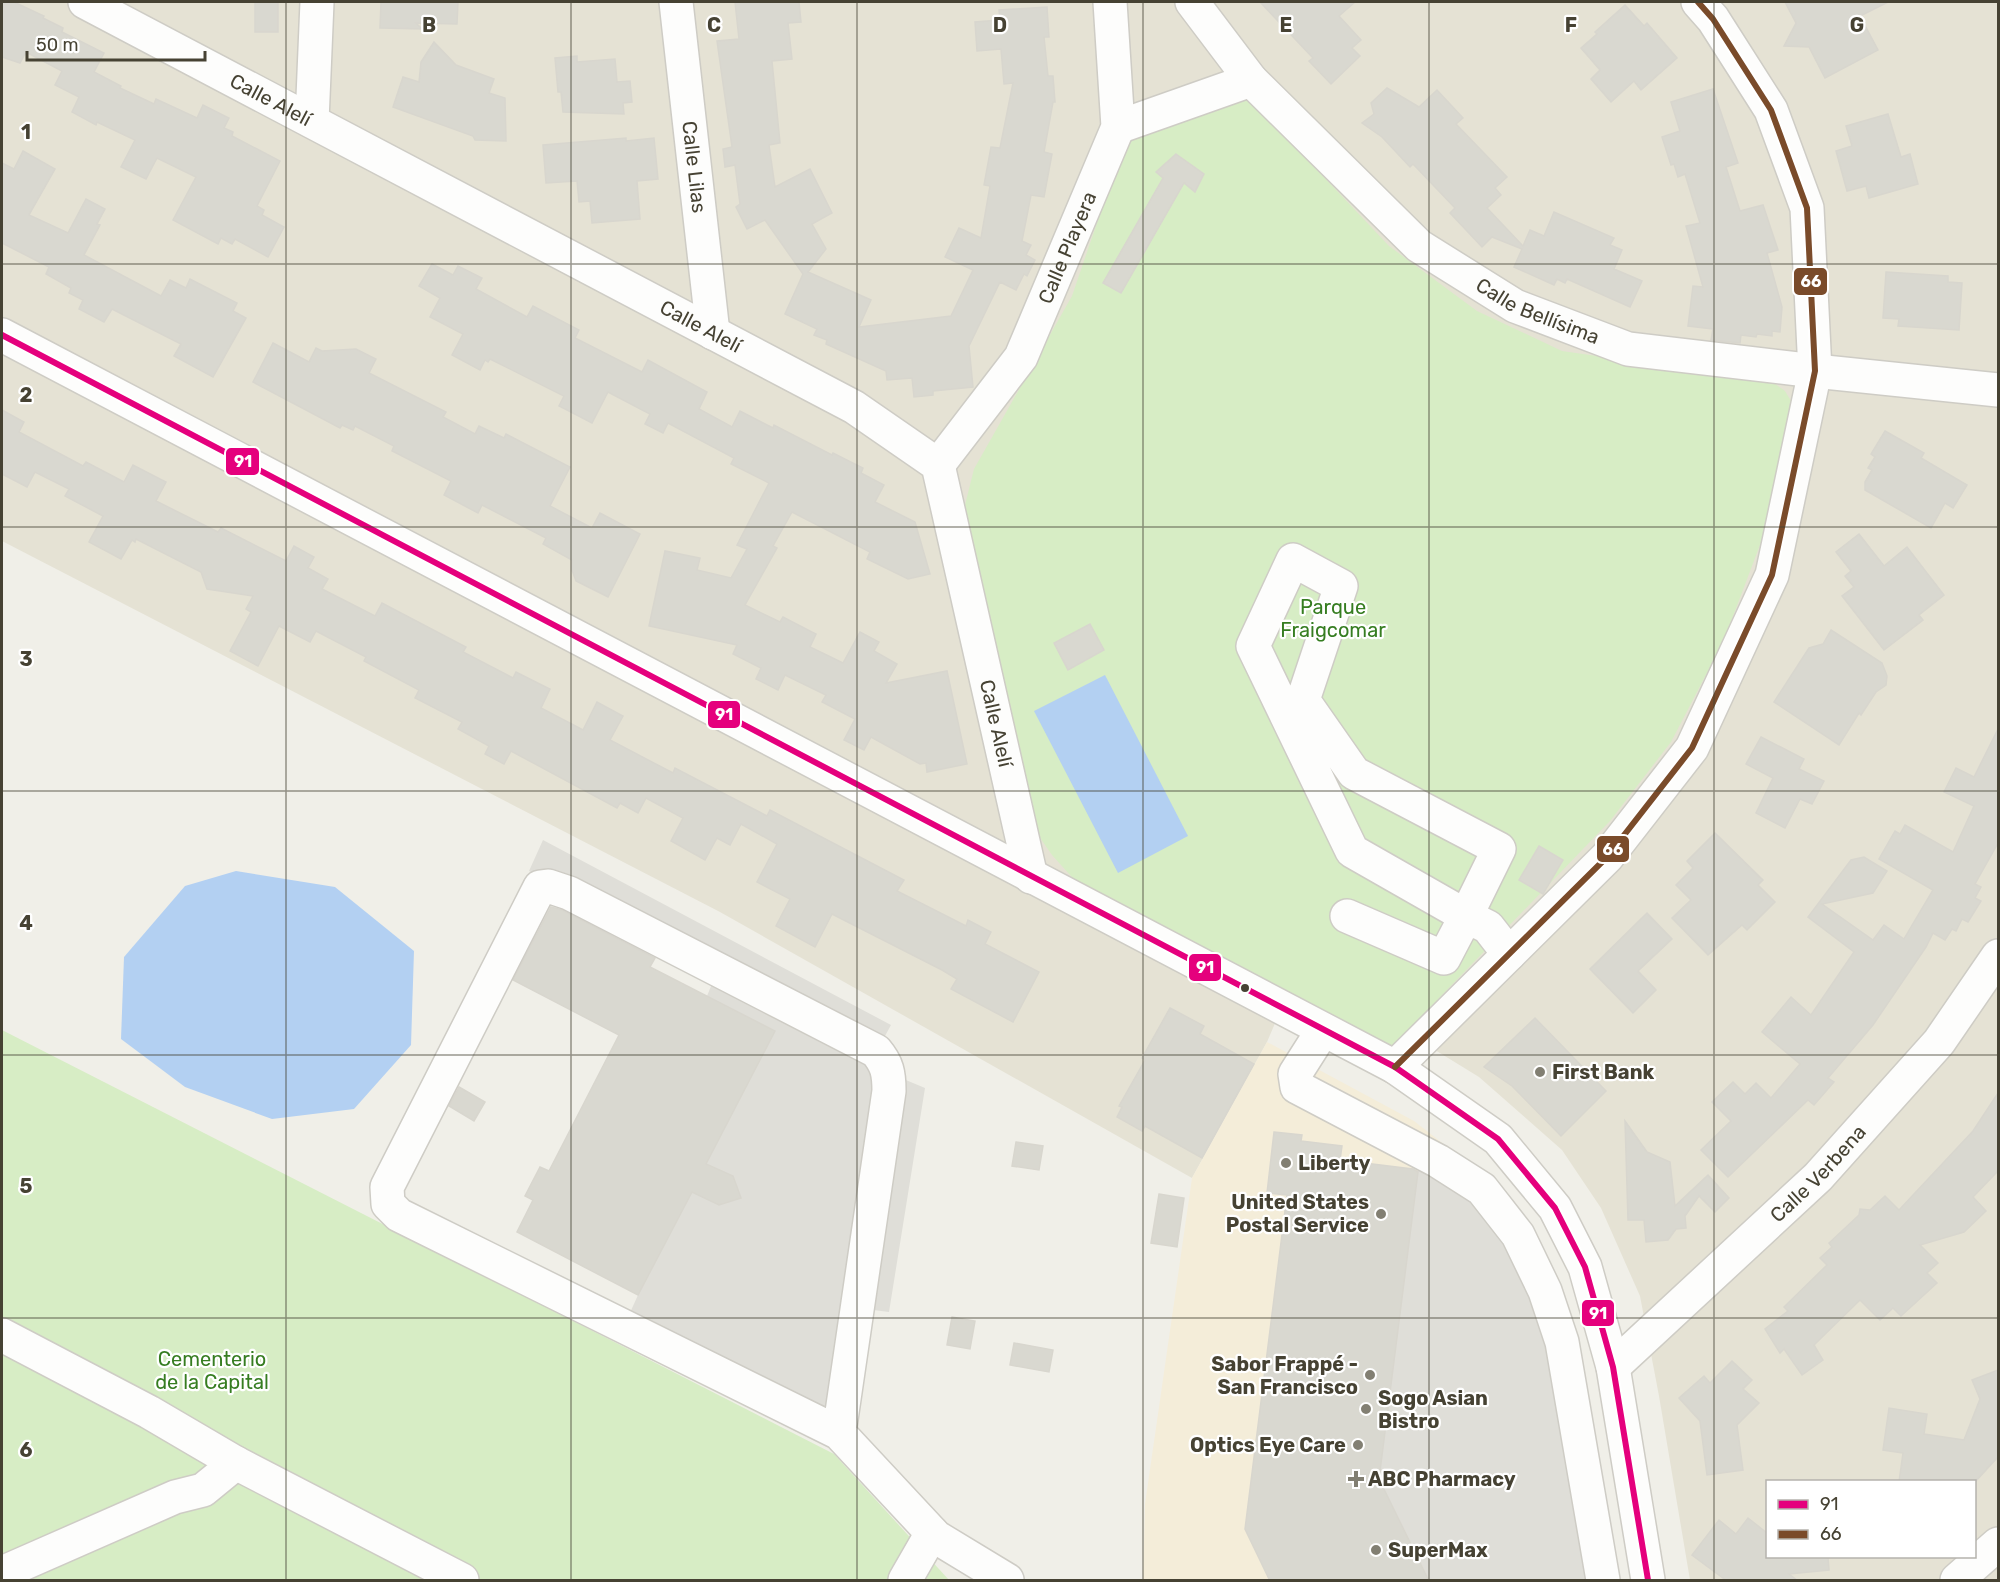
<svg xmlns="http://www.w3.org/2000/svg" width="2000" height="1582" viewBox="0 0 2000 1582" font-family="Rubik,sans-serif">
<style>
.residential{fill:#e5e2d4;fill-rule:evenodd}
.commercial{fill:#f4edd9}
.green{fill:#d7edc5}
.parking{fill:#dfded8}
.water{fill:#b3d0f2}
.building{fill:#d9d8d0;stroke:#d8d6ce;stroke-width:1.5}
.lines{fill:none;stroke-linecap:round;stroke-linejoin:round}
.minor-casing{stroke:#ceccc5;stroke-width:36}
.minor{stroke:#fdfdfc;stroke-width:33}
.bus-1-casing{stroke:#fff;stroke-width:10}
.bus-2-casing{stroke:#fff;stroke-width:10}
.bus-1{stroke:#e5007d;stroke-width:6}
.bus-2{stroke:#7a4b2a;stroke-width:6}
.grid{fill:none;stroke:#464233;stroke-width:1.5;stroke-opacity:0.55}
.bus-dot{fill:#464233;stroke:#fff;stroke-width:2}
.poi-dot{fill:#827f72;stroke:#fff;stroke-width:2}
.labels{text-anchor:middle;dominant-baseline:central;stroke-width:4.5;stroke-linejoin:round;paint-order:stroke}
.street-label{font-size:20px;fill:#464233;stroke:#fff}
.park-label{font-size:20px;fill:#367d21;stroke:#fff}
.poi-label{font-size:20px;font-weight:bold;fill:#464233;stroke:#fff;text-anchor:start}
.grid-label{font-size:20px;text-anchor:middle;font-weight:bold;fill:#464233;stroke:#fff;stroke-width:4.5;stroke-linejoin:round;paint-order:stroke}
.line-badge{stroke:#fff;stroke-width:2}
.badge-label{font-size:16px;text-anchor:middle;font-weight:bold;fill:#fff}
</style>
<rect width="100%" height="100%" fill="#f0efe8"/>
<path class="residential" d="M2 2H1998V1580H1690L1659 1396 1640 1296 1601 1208 1562 1150 1479 1077 1396 1026 1294 979 1267 1042 1192 1178 720 912 2 541ZM1768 1482H1974V1556H1768Z"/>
<polygon class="commercial" points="1267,1042 1414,1121 1477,1170 1539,1240 1614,1580 1143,1580 1145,1504 1192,1178"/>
<g class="green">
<polygon points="1236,97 1251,100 1389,246 1477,311 1562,351 1771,381 1785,391 1791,401 1766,529 1724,640 1671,742 1610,821 1391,1048 1079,885 1052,855 1036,832 962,517 974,469 1072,296 1124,144 1140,130"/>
<polygon points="2,1030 834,1454 949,1580 2,1580"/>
</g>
<g class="parking">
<polygon points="543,840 891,1025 880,1045 889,1073 925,1088 889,1312 858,1308 839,1433 624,1326 638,1295 707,996 718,969 529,871"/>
<polygon points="1438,1161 1477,1170 1539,1240 1573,1325 1614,1580 1429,1580 1379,1479 1418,1170"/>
</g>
<g class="water">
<polygon points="1105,675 1188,836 1118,873 1034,711"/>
<polygon points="236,871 335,887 414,951 411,1045 354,1109 272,1119 185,1087 121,1039 124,957 185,886"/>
</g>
<g class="building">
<polygon points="2,2 14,2 44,16 43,18 63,28 62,32 104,53 94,72 121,86 120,88 154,104 156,99 197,118 203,105 229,118 224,128 233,132 232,136 280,161 257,206 264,210 262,215 284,227 268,257 235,239 232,244 221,238 218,244 173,220 196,177 157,158 146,179 121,167 135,140 97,122 96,125 72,112 79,97 55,85 62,71 26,52 20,63 2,57"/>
<rect x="255" y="2" width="23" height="30"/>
<polygon points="381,2 458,2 457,24 416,23 422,29 380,28"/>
<polygon points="735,2 799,2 801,22 788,23 792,59 772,61 780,143 769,145 775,187 810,169 832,213 812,224 826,249 808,272 871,300 859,327 951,316 973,270 945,257 959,228 981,238 990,186 984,185 991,147 1000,148 1013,83 1004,84 1001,49 977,51 975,22 1000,20 999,10 1047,7 1049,37 1044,37 1048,76 1053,76 1055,102 1053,102 1044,152 1052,154 1044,197 1031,195 1022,241 1031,245 1026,255 1035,260 1027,276 1024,274 1016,290 1000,282 969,346 973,387 933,391 933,395 914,397 912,378 887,380 886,371 826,344 827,340 814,335 817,329 785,314 803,274 765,220 747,229 736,207 740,204 735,165 725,167 723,149 732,147 717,41 739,39"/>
<polygon points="1260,2 1355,2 1339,16 1361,40 1352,48 1360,56 1331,84 1309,61 1313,58"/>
<polygon points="1785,2 1888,2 1860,16 1878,50 1825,78 1809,47 1784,46 1796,23"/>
<polygon points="1625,5 1644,26 1647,23 1677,58 1641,90 1634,81 1611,102 1591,79 1600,70 1581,48 1597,34 1595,32"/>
<polygon points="434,42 456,65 494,79 489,93 505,98 506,141 475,140 473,136 393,107 403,77 419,82 421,62"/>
<polygon points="577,56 577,62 615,59 617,82 630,81 632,102 623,103 624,114 563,112 561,92 558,92 555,58"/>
<polygon points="1387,88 1419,107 1437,90 1463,118 1456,124 1507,177 1495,188 1501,195 1487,208 1523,246 1530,230 1544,236 1554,212 1614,238 1610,245 1622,250 1614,269 1642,281 1630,307 1567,279 1565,283 1557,279 1554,285 1514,267 1522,249 1492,237 1482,247 1450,213 1455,208 1413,164 1410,167 1382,137 1362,123 1374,114 1371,103"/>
<polygon points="1713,89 1738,163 1726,167 1740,211 1763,205 1778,250 1767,253 1782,307 1780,332 1772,331 1772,336 1757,334 1756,337 1741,335 1740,343 1711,340 1713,329 1688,326 1693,286 1703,287 1686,226 1700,223 1685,174 1678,177 1674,164 1671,165 1662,137 1680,131 1671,102"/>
<polygon points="1888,114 1901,157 1910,154 1918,184 1869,198 1866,186 1847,191 1836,151 1852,146 1846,126"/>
<polygon points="626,138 626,141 654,138 658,179 637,181 640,219 592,223 590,201 579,202 577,181 546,183 543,145"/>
<polygon points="23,151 55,169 29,215 68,233 86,199 105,209 97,224 100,225 84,255 161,296 170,280 186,288 190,279 237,303 233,311 246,318 213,377 174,356 181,344 112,309 104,322 79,309 83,300 69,293 71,288 46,274 49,267 2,243 2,163 14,169"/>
<polygon points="1176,154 1204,174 1195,192 1184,183 1121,293 1103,283 1163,178 1156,172"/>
<polygon points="432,264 453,275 458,266 482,278 476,289 527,317 533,306 579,330 575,338 642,372 648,360 707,392 699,409 732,427 740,411 773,428 774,425 832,455 833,453 863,468 861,473 884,485 875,502 915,522 930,574 908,579 867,559 870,552 792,512 773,546 777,548 745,605 780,622 783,617 816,634 810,647 843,663 860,632 879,642 874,651 897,664 886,683 947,671 967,764 927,772 926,763 920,764 871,737 864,750 844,740 855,719 822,702 826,695 785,675 778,690 756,679 761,668 733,654 737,645 649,626 665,551 700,558 697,570 731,578 747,549 737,545 769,483 731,464 734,458 668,423 663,433 645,424 650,414 608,392 592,423 559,406 564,396 490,359 488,362 485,360 480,370 452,355 463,334 430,317 440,298 419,286"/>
<polygon points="1886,272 1948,276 1948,282 1962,283 1959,330 1898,326 1899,319 1883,318"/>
<polygon points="273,343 309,362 316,348 322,351 356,349 376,359 369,373 446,412 443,417 475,434 479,426 504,438 506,434 570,467 550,506 592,528 600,513 640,534 608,597 576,581 572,570 572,560 543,544 546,538 482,505 478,513 444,495 451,481 392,451 394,446 355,426 353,430 342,425 340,428 253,382"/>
<polygon points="2,410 24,422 19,432 83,466 86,462 124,482 133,465 166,482 156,501 218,532 221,528 286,561 294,546 314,557 308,568 328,579 322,589 375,616 382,603 466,647 463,652 513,678 516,672 550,689 541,708 583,730 597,702 623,716 610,740 673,773 675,768 767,816 770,810 904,880 897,891 966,926 968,920 991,932 985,944 1039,972 1013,1022 951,989 957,979 942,970 832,914 815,947 776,926 790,899 757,882 777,844 741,824 730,845 717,838 705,860 671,841 683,818 646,798 638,813 620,803 617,808 511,751 504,764 485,754 489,746 458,729 462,722 415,698 419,690 364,661 366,657 316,631 310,642 279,626 258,666 230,651 251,612 246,609 253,596 207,589 201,572 136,539 135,542 132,540 121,559 89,542 103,516 65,496 69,489 35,472 27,487 2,474"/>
<polygon points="1885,431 1924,453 1921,458 1967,485 1953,508 1945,503 1931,528 1865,490 1865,482 1872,470 1868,468 1875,457 1871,454"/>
<polygon points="1859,534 1884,566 1907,547 1944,595 1919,615 1923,620 1884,650 1842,596 1854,587 1845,576 1851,571 1836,552"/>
<polygon points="1090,624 1104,650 1068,670 1054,643"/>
<polygon points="1831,630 1882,663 1887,676 1886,685 1876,692 1861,715 1859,713 1839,745 1774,702 1809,648 1823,644"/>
<polygon points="1998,729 1998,843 1975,884 1981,887 1975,898 1981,901 1968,922 1962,919 1956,931 1952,929 1945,940 1933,933 1926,947 1873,1025 1828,1078 1834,1082 1814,1105 1808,1100 1728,1177 1701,1150 1731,1121 1712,1102 1733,1082 1745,1094 1756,1083 1771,1098 1800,1064 1762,1032 1791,997 1811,1015 1854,952 1808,917 1851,860 1864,857 1887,871 1873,893 1822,904 1873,940 1884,925 1904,939 1933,890 1879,859 1895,831 1900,834 1905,825 1953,852 1974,806 1944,792 1956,768 1974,777"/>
<polygon points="1761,737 1804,759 1799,769 1824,781 1812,804 1800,799 1785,828 1756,813 1773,778 1746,764"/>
<polygon points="1715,833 1763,880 1758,885 1775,902 1747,930 1742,925 1708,955 1672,918 1691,900 1676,885 1693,868 1687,861"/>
<polygon points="1539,846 1563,860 1543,894 1519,880"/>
<polygon points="551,907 562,910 655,958 650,967 775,1031 706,1164 733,1176 741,1198 719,1205 692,1192 638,1295 517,1232 533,1200 525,1196 540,1167 549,1171 619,1035 513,980"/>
<polygon points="1647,913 1672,939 1638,971 1656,990 1633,1013 1590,969"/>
<polygon points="1170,1008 1204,1026 1200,1034 1254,1064 1202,1158 1145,1126 1142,1131 1117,1117 1122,1107 1119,1106 1145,1060 1142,1058"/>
<polygon points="1535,1018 1606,1091 1561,1136 1512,1086 1484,1067"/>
<polygon points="459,1087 485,1102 474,1121 449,1106"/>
<polygon points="1998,1093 1998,1171 1973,1197 1986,1211 1964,1232 1920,1245 1938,1263 1927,1273 1937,1283 1901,1316 1893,1308 1880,1320 1860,1300 1814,1345 1823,1360 1802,1375 1784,1349 1780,1353 1765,1329 1788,1311 1784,1307 1827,1265 1820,1258 1832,1247 1829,1243 1859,1215 1860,1209 1870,1210 1885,1196 1899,1210 1973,1131"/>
<polygon points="1625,1121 1647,1152 1670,1162 1675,1206 1708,1175 1729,1198 1715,1212 1699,1196 1685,1216 1686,1228 1676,1229 1668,1240 1646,1242 1644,1220 1628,1220"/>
<polygon points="1274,1132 1302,1135 1301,1141 1342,1146 1340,1160 1413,1169 1418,1172 1379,1479 1429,1581 1270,1581 1245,1529 1287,1195 1267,1193"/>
<polygon points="1016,1142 1043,1146 1039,1170 1012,1166"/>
<polygon points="1159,1194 1184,1198 1177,1247 1151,1243"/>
<polygon points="952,1317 975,1321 970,1349 947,1345"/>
<polygon points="1014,1343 1053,1350 1049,1372 1010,1365"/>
<polygon points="1732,1361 1752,1380 1743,1389 1759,1403 1737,1425 1743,1470 1707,1475 1700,1421 1679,1398 1704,1376 1710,1383"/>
<polygon points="1998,1370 1998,1457 1975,1482 1899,1482 1903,1453 1883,1450 1889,1408 1927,1414 1924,1434 1964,1440 1980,1399 1972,1380"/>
<polygon points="1748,1518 1767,1533 1767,1557 1828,1557 1829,1570 1789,1574 1798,1581 1727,1581 1692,1555 1719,1520 1736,1534"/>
</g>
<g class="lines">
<defs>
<g id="minor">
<path id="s1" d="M85 2 854 407 938 465 1031 877"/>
<path id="s2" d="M676 2 713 333"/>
<path id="s3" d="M1192 2 1251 80 1419 246 1515 306 1628 349 1815 371 1998 390"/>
<polyline points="312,121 317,2"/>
<polyline points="1118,127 1251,80"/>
<polyline points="2,335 1395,1067 1498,1139 1555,1208 1585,1267 1613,1367 1648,1580"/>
<path id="s4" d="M938 465 1021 357 1118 127 1110 2"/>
<polyline points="1347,916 1444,958 1466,916 1352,851 1253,646 1293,560 1341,586 1303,700 1354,773 1499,849 1466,916 1488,927 1509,954"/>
<polyline points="1323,1030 1295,1074 1297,1087 1438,1161 1482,1189 1518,1235 1545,1291 1562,1342 1603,1580"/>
<polyline points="1395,1067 1607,857 1692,748 1772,575 1815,371 1807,208 1771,110 1713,19 1698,2"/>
<polyline points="2,1335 149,1412 236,1463 203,1490 175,1497 2,1573"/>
<path id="s5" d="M1613 1367 1818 1177 1939 1042 1998 956"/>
<path d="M839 1433 889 1091C889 1073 887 1064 876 1051L569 893 548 886 540 887 387 1187 388 1204 399 1215 839 1433 936 1537 1007 1580"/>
<polyline points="236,1463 462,1580"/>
<polyline points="905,1580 932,1533"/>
<polyline points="1957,1580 1998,1544"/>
</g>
</defs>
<use href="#minor" class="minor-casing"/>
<use href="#minor" class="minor"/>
<defs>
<polyline id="bus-1" points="2,335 1395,1067 1498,1139 1555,1208 1585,1267 1613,1367 1648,1580"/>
<polyline id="bus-2" points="1395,1067 1607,857 1692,748 1772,575 1815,371 1807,208 1771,110 1713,19 1698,2"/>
</defs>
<use href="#bus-1" class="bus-1-casing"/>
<use href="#bus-2" class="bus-2-casing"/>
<use href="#bus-1" class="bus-1"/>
<use href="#bus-2" class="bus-2"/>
</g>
<path class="grid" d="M286 2V1580M571 2V1580M857 2V1580M1143 2V1580M1429 2V1580M1714 2V1580M2 264H1998M2 527H1998M2 791H1998M2 1055H1998M2 1318H1998"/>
<circle class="bus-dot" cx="1245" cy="988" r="5"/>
<g class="poi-dot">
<circle cx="1540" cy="1072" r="6"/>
<circle cx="1286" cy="1163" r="6"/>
<circle cx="1381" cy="1214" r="6"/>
<circle cx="1370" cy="1375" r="6"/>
<circle cx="1366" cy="1409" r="6"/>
<circle cx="1358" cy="1445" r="6"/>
<path d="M1353 1470h6v6h6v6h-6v6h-6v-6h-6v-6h6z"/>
<circle cx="1376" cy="1550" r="6"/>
</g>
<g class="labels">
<g class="street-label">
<text stroke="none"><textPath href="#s1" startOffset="210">Calle Alelí</textPath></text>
<text stroke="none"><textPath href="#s2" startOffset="166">Calle Lilas</textPath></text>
<text stroke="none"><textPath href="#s4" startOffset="255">Calle Playera</textPath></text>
<text stroke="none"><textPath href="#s3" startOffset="470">Calle Bellísima</textPath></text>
<text stroke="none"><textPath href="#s1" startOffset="696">Calle Alelí</textPath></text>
<text stroke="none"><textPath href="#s1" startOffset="1236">Calle Alelí</textPath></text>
<text stroke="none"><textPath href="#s5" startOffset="282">Calle Verbena</textPath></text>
</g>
<g class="park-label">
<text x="1333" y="607">Parque<tspan x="1333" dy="23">Fraigcomar</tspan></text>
<text x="212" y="1359">Cementerio<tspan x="212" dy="23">de la Capital</tspan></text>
</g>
<g class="poi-label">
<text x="1552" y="1072">First Bank</text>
<text x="1298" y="1163">Liberty</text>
<text x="1369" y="1202" text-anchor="end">United States<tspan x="1369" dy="23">Postal Service</tspan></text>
<text x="1358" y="1364" text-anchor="end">Sabor Frappé -<tspan x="1358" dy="23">San Francisco</tspan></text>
<text x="1378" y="1398">Sogo Asian<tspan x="1378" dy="23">Bistro</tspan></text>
<text x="1346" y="1445" text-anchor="end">Optics Eye Care</text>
<text x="1368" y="1479">ABC Pharmacy</text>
<text x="1388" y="1550">SuperMax</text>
</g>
</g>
<g class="grid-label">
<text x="429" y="32">B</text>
<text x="714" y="32">C</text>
<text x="1000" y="32">D</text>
<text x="1286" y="32">E</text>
<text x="1571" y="32">F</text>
<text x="1857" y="32">G</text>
<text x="26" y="139">1</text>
<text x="26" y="402">2</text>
<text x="26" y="666">3</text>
<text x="26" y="930">4</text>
<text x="26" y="1193">5</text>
<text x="26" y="1457">6</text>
</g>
<g class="line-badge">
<rect x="1793" y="267" width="35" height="29" rx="6" fill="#7a4b2a"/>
<rect x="225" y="447" width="35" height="29" rx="6" fill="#e5007d"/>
<rect x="707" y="700" width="34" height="29" rx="6" fill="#e5007d"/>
<rect x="1596" y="835" width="34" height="28" rx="6" fill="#7a4b2a"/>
<rect x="1188" y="953" width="34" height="29" rx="6" fill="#e5007d"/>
<rect x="1581" y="1299" width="34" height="28" rx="6" fill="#e5007d"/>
</g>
<g class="badge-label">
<text x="1811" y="287">66</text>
<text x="243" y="467">91</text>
<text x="724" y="720">91</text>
<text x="1613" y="855">66</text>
<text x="1205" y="973">91</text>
<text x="1598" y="1319">91</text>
</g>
<rect width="2000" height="1582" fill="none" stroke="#464233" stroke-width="6"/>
<rect x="1766" y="1480" width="210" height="78" fill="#ffffff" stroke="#b5b3ad" stroke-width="1.5"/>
<rect x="1778" y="1500" width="30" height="9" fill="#e5007d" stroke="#b5b3ad" stroke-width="1.5"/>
<text x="1820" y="1510" font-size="18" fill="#464233">91</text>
<rect x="1778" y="1530" width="30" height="9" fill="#7a4b2a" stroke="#b5b3ad" stroke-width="1.5"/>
<text x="1820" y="1540" font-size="18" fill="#464233">66</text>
<path d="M27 51v9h178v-9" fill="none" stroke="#464233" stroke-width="3"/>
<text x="36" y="51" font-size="18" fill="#464233" stroke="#ffffff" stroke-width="4.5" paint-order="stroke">50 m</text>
</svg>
